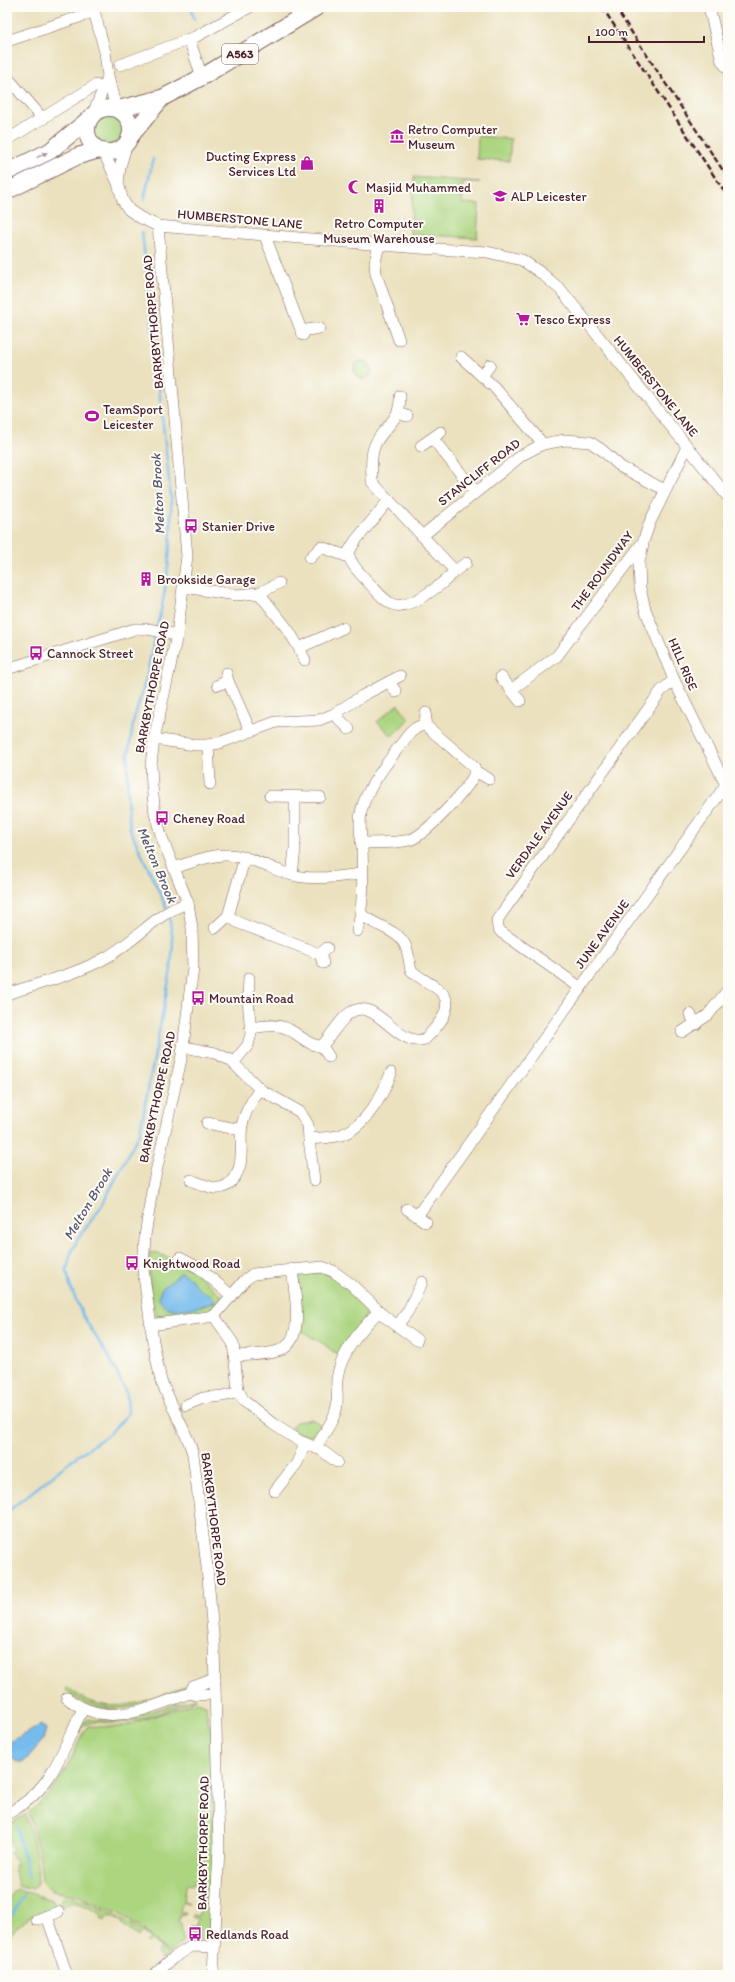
<svg xmlns="http://www.w3.org/2000/svg" width="735" height="1982" viewBox="0 0 735 1982" font-family="Itim,sans-serif">
<style>
.green{fill:#acd580;stroke:#7b7a56}
.water{fill:#75bbec;stroke:#606d8c}
.lines{fill:none;stroke-linecap:round;stroke-linejoin:round}
.stream{stroke:#75bbec;stroke-width:2.5}
.minor-casing{stroke:#82635e;stroke-width:12}
.highway-casing{stroke:#82635e;stroke-width:18}
.minor{stroke:#fff;stroke-width:11}
.highway{stroke:#fff;stroke-width:16}
.rail{stroke:#4a1f2b;stroke-width:2.5;stroke-dasharray:6 3;stroke-linecap:butt}
.oneway{fill:#ae9aa0}
.labels{text-anchor:middle;dominant-baseline:central;stroke-width:4;stroke-linejoin:round;paint-order:stroke}
.shield{fill:#fdfcf7;stroke:#806168;stroke-width:1}
.shield-label{font-size:12px;font-weight:bold;fill:#4a1f2b}
.poi-label{font-size:13px;fill:#4a1f2b;stroke:#fdfcf7;text-anchor:start}
.street-label{font-size:13px;fill:#4a1f2b;stroke:#fdfcf7}
.water-label{font-size:14px;font-style:italic;fill:#59566f;stroke:#fdfcf7}
</style>
<rect width="100%" height="100%" fill="#fdfcf7"/>
<filter id="ink" filterUnits="userSpaceOnUse"><feTurbulence type="fractalNoise" baseFrequency=".025" numOctaves="2"/><feDisplacementMap in="SourceGraphic" scale="8" xChannelSelector="R" yChannelSelector="G"/><feConvolveMatrix kernelMatrix="1 2 1 2 8 2 1 2 1" color-interpolation-filters="sRGB"/></filter>
<filter id="wash" filterUnits="userSpaceOnUse"><feTurbulence type="fractalNoise" baseFrequency=".012" numOctaves="4" result="noise"/><feDisplacementMap in="SourceGraphic" scale="16" xChannelSelector="R" yChannelSelector="G"/><feGaussianBlur stdDeviation="0.9" result="paint"/><feColorMatrix in="noise" values="0 0 0 0 0 0 0 0 0 0 0 0 0 0 0 0 0 1.4 0 .05"/><feComposite in="paint" operator="in"/></filter>
<g filter="url(#wash)">
<rect width="100%" height="100%" fill="#ebe1be"/>
<g class="green">
<circle cx="109" cy="129" r="17"/>
<polygon points="478,136 511,139 509,161 477,159"/>
<polygon points="414,177 480,182 463,182 463,187 457,187 457,196 463,197 462,203 479,204 477,238 410,234"/>
<circle cx="363" cy="370" r="9"/>
<polygon points="398,704 409,719 392,736 377,722"/>
<path d="M149 1252 160 1254 171 1259 170 1264 174 1261 195 1271 220 1294 222 1298 209 1312 164 1318 158 1317C148 1306 149 1267 149 1252Z"/>
<path d="M318 1272C337 1274 359 1296 370 1310L339 1355C330 1351 326 1344 317 1340 311 1337 306 1334 300 1329L298 1276 299 1275Z"/>
<polygon points="312,1419 321,1425 316,1434 301,1435 291,1428 296,1422"/>
<path d="M198 1682C157 1703 105 1726 66 1690L68 1687C110 1725 153 1696 198 1682Z"/>
<path d="M196 1698V1700C171 1708 145 1721 118 1723 104 1725 87 1716 79 1732L76 1731 80 1724 89 1719 111 1721 125 1719Z"/>
<path d="M198 1702 206 1705 208 1725H211L215 1854 210 1929C208 1936 204 1940 196 1941L191 1938 190 1926 195 1927 198 1919 192 1917 193 1915 198 1916 201 1908 195 1906 196 1904 201 1905 206 1888 200 1886 201 1883 194 1881 193 1885 187 1884 183 1901 188 1902V1904L182 1903 180 1912 186 1913 185 1915 180 1914 178 1922 181 1923 183 1941 169 1954 145 1930 123 1916 79 1896 52 1891 45 1886 42 1881 40 1858 29 1812C57 1791 70 1764 83 1732L88 1726 121 1727Z"/>
<path d="M26 1814C29 1828 47 1882 32 1889L18 1885 14 1866 16 1864 15 1858 12 1857 10 1853 13 1850 9 1838 7 1837V1826Z"/>
<path d="M18 1889 52 1900 58 1908 28 1917V1919L18 1926 7 1939C7 1925 1 1895 18 1889Z"/>
<path d="M65 1897C88 1898 122 1920 143 1931 152 1936 161 1947 168 1955L161 1960 157 1952 161 1948 151 1940 148 1943 146 1942 150 1938 143 1932 138 1937 123 1925 122 1922 112 1917H106L105 1920 101 1918 103 1915C89 1908 71 1896 62 1908L60 1901Z"/>
</g>
<g class="water">
<path d="M180 1272 190 1278 200 1290 211 1295 215 1302C199 1306 168 1318 159 1299L161 1289 173 1280Z"/>
<path d="M41 1725 46 1729 43 1740 25 1761C15 1766 6 1753 8 1743Z"/>
</g>
<g class="lines">
<g class="stream">
<polyline points="191,7 194,19"/>
<polyline points="144,200 153,159"/>
<path d="M142 232 171 498C172 541 168 585 157 627"/>
<polyline points="155,634 146,679 134,719 128,756 127,798 130,829 167,909"/>
<polyline points="7,1512 73,1459 109,1434 128,1414 127,1395 115,1368 82,1314 70,1286 67,1270 70,1255 78,1239 102,1205 140,1132 171,969 173,941 169,916"/>
<polyline points="7,1788 9,1792"/>
<polyline points="17,1828 29,1878"/>
<polyline points="7,1924 24,1894"/>
</g>
</g>
</g>
<g filter="url(#ink)">
<g class="lines">
<defs>
<g id="minor">
<polyline points="93,7 105,52 108,76 116,109"/>
<polyline points="709,7 722,61 728,69"/>
<polyline points="189,39 202,77"/>
<polyline points="7,41 94,12"/>
<polyline points="120,65 195,37 250,7"/>
<polyline points="7,77 43,119"/>
<polyline points="93,114 108,77"/>
<polyline points="7,140 96,85"/>
<polyline points="103,151 118,183 123,201 129,210 141,218 158,226 419,248 487,252 522,260 541,273 561,290 728,497"/>
<polyline points="118,183 120,167 127,143"/>
<polyline points="158,226 187,556 177,635 154,739 151,765 152,786 155,814 162,838 188,903 192,928 193,968 182,1055 152,1190 145,1236 143,1269 153,1341 161,1381 189,1442 193,1454 207,1567 214,1645 219,1848 213,1975"/>
<polyline points="265,236 303,335"/>
<polyline points="379,245 375,262 376,274 399,340"/>
<polyline points="301,331 319,328"/>
<polyline points="461,357 494,387 543,444"/>
<polyline points="482,376 490,365"/>
<polyline points="398,413 407,416"/>
<polyline points="433,439 475,491"/>
<polyline points="421,446 441,432"/>
<path d="M389 500 356 540 348 553C351 566 361 574 369 583 376 590 383 600 392 604 408 612 444 583 455 571L372 482C372 471 370 458 374 447 382 426 401 423 400 396"/>
<polyline points="422,536 522,455 543,444 565,440 590,442 602,450 621,467 665,490"/>
<polyline points="643,544 639,562 640,588 645,609 674,680 728,789"/>
<polyline points="310,558 321,547 349,557"/>
<polyline points="455,571 466,563"/>
<polyline points="184,587 236,595 259,593 289,631 299,648 343,628"/>
<polyline points="259,593 279,583"/>
<polyline points="299,648 305,660"/>
<polyline points="7,669 135,629 148,629 177,635"/>
<polyline points="226,673 228,681 250,730"/>
<polyline points="501,677 520,701"/>
<polyline points="389,682 396,692"/>
<polyline points="218,685 228,681"/>
<polyline points="511,690 557,656 643,542 650,522 687,447"/>
<polyline points="334,714 349,729"/>
<polyline points="154,739 195,745 208,745 219,743 276,722 319,720 334,714 362,696 400,676"/>
<polyline points="208,745 210,784"/>
<polyline points="475,771 489,779"/>
<polyline points="270,796 320,797"/>
<path d="M362 843C377 842 394 844 409 840 424 837 467 790 474 775V767L425 725 426 713"/>
<path d="M174 868C198 860 221 850 246 858 261 862 276 871 292 875 314 881 340 876 362 874"/>
<polyline points="292,875 295,849 295,797"/>
<polyline points="228,916 239,923 320,954"/>
<polyline points="215,928 228,916 245,857"/>
<path d="M357 931C364 904 363 876 362 848 361 835 358 822 362 808 368 787 385 766 398 748 406 739 412 726 425 725"/>
<polyline points="323,963 320,954 327,948"/>
<polyline points="581,988 501,932 498,928 497,920 661,691 674,680"/>
<path d="M7 994C39 983 78 974 107 957 136 941 156 913 188 903"/>
<polyline points="690,1014 696,1024"/>
<path d="M252 1028C262 1026 273 1024 283 1027 297 1031 308 1047 322 1046 330 1037 339 1022 347 1015 375 991 395 1049 425 1039 435 1029 455 1009 443 994 435 984 420 980 411 970 409 962 409 953 405 945 397 929 374 926 361 914"/>
<polyline points="682,1032 708,1015 728,990"/>
<polyline points="322,1046 329,1057"/>
<path d="M184 1047 215 1053 230 1060 261 1090 300 1112 308 1125 309 1139C319 1138 331 1138 341 1135 365 1127 383 1095 391 1073"/>
<polyline points="234,1062 248,1045 251,1034 248,999 249,978"/>
<polyline points="207,1123 241,1130"/>
<polyline points="309,1139 314,1180"/>
<path d="M191 1180C199 1183 207 1187 215 1188 232 1190 241 1169 241 1156 242 1145 240 1135 242 1125 245 1111 252 1100 260 1089"/>
<polyline points="407,1209 426,1222"/>
<polyline points="417,1216 728,782"/>
<polyline points="180,1258 199,1268 232,1296"/>
<polyline points="214,1316 233,1343 238,1390 244,1401 273,1424 298,1440 321,1450 337,1462"/>
<polyline points="150,1325 214,1316 245,1280 253,1274 322,1267 333,1271 352,1285 385,1317 417,1340"/>
<polyline points="397,1326 408,1311 422,1282"/>
<path d="M235 1356C249 1355 265 1355 278 1351 307 1342 294 1292 292 1269"/>
<polyline points="186,1405 203,1398 223,1396 239,1392"/>
<path d="M316 1448C322 1435 333 1423 336 1410 339 1400 336 1389 337 1379 340 1354 362 1328 379 1311"/>
<polyline points="275,1491 297,1463 305,1444"/>
<polyline points="190,1693 196,1695 215,1694"/>
<path d="M67 1698C107 1730 147 1708 190 1693L193 1687 215 1679"/>
<path d="M7 1814C55 1789 60 1752 83 1709"/>
<polyline points="47,1916 67,1975"/>
<polyline points="37,1920 58,1912"/>
<polyline points="154,1975 173,1958 192,1946 214,1947"/>
</g>
<g id="highway">
<circle cx="109" cy="130" r="22"/>
<polyline points="118,109 162,98 202,77 317,7"/>
<polyline points="130,137 162,98"/>
<polyline points="7,172 50,151 89,119"/>
<polyline points="7,191 78,156 99,150"/>
</g>
</defs>
<use href="#minor" class="minor-casing"/>
<use href="#highway" class="highway-casing"/>
<use href="#minor" class="minor"/>
<use href="#highway" class="highway"/>
<g class="rail">
<polyline points="602,7 728,197"/>
<polyline points="615,7 728,178"/>
</g>
</g>
<defs><path id="oneway-solid" d="M-6-.8H1V-3.2L6.5 0L1 3.2V.8H-6Z"/></defs>
<use class="oneway" href="#oneway-solid" transform="translate(42 155) rotate(-26)"/>
</g>
<defs>
<symbol id="museum-bare" viewBox="-9 -9 18 18"><path d="M0-6L6-3V-2H-6V-3ZM-5-1h2V3h-2ZM-1-1h2V3h-2ZM3-1h2V3H3ZM-6 4H6V6H-6Z" fill="#b5179e" stroke="#fdfcf7" stroke-width="2.5" paint-order="stroke"/></symbol>
<symbol id="shop-bare" viewBox="-9 -9 18 18"><path d="M-5-2.5h2.3a2.7 3.5 0 0 1 5.4 0H5L5.5 6h-11ZM-1.5-2.5h3a1.5 2.3 0 0 0-3 0Z" fill="#b5179e" stroke="#fdfcf7" stroke-width="2.5" paint-order="stroke"/></symbol>
<symbol id="mosque-bare" viewBox="-9 -9 18 18"><path d="M3.5-4.9A6 6 0 1 0 3.5 4.9A5 5 0 1 1 3.5-4.9Z" fill="#b5179e" stroke="#fdfcf7" stroke-width="2.5" paint-order="stroke"/></symbol>
<symbol id="school-bare" viewBox="-9 -9 18 18"><path d="M0-5L7-2L0 1L-7-2ZM-4 1L0 2.5L4 1V4Q0 6-4 4Z" fill="#b5179e" stroke="#fdfcf7" stroke-width="2.5" paint-order="stroke"/></symbol>
<symbol id="building-bare" viewBox="-9 -9 18 18"><path d="M-4-6H4V6H1V3H-1V6H-4ZM-2.5-4.3h1.7v1.8h-1.7ZM.8-4.3h1.7v1.8H.8ZM-2.5-1h1.7V.8h-1.7ZM.8-1h1.7V.8H.8Z" fill="#b5179e" stroke="#fdfcf7" stroke-width="2.5" paint-order="stroke"/></symbol>
<symbol id="supermarket-bare" viewBox="-9 -9 18 18"><path d="M-6-5.5h2.5l.6 2H6L4.5 2H-2.5L-4.4-4H-6ZM-1.5 3.2a1.3 1.3 0 1 0 .1 0ZM3 3.2a1.3 1.3 0 1 0 .1 0Z" fill="#b5179e" stroke="#fdfcf7" stroke-width="2.5" paint-order="stroke"/></symbol>
<symbol id="stadium-bare" viewBox="-9 -9 18 18"><path d="M0-5a6.5 5 0 1 0 0 10a6.5 5 0 1 0 0-10ZM-3.5-1.8h7v3.6h-7Z" fill="#b5179e" stroke="#fdfcf7" stroke-width="2.5" paint-order="stroke"/></symbol>
<symbol id="bus-bare" viewBox="-9 -9 18 18"><path d="M-5-6H5V4H4V6H2V4H-2V6H-4V4H-5ZM-3.5-4V0h7V-4ZM-3.5 1.2v1.5H-2V1.2ZM2 1.2v1.5H3.5V1.2Z" fill="#b5179e" stroke="#fdfcf7" stroke-width="2.5" paint-order="stroke"/></symbol>
</defs>
<g fill-rule="evenodd">
<use href="#museum-bare" x="387" y="126" width="20" height="20"/>
<use href="#shop-bare" x="297" y="153" width="20" height="20"/>
<use href="#mosque-bare" x="345" y="177" width="20" height="20"/>
<use href="#school-bare" x="490" y="186" width="20" height="20"/>
<use href="#building-bare" x="369" y="196" width="20" height="20"/>
<use href="#supermarket-bare" x="513" y="309" width="20" height="20"/>
<use href="#stadium-bare" x="82" y="406" width="20" height="20"/>
<use href="#bus-bare" x="181" y="516" width="20" height="20"/>
<use href="#building-bare" x="136" y="569" width="20" height="20"/>
<use href="#bus-bare" x="26" y="643" width="20" height="20"/>
<use href="#bus-bare" x="152" y="808" width="20" height="20"/>
<use href="#bus-bare" x="188" y="988" width="20" height="20"/>
<use href="#bus-bare" x="122" y="1253" width="20" height="20"/>
<use href="#bus-bare" x="185" y="1924" width="20" height="20"/>
</g>
<g class="labels">
<rect class="shield" x="222" y="44" width="36" height="20" rx="3"/>
<g class="shield-label">
<text x="240" y="54">A563</text>
</g>
<g class="poi-label">
<text x="408" y="129">Retro Computer<tspan x="408" dy="15">Museum</tspan></text>
<text x="296" y="156" text-anchor="end">Ducting Express<tspan x="296" dy="15">Services Ltd</tspan></text>
<text x="366" y="187">Masjid Muhammed</text>
<text x="511" y="196">ALP Leicester</text>
<text x="379" y="223" text-anchor="middle">Retro Computer<tspan x="379" dy="15">Museum Warehouse</tspan></text>
<text x="534" y="319">Tesco Express</text>
<text x="103" y="409">TeamSport<tspan x="103" dy="15">Leicester</tspan></text>
<text x="202" y="526">Stanier Drive</text>
<text x="157" y="579">Brookside Garage</text>
<text x="47" y="653">Cannock Street</text>
<text x="173" y="818">Cheney Road</text>
<text x="209" y="998">Mountain Road</text>
<text x="143" y="1263">Knightwood Road</text>
<text x="206" y="1934">Redlands Road</text>
</g>
<g class="street-label">
<text transform="translate(240 219) rotate(5)">HUMBERSTONE LANE</text>
<text transform="translate(153 322) rotate(-95)">BARKBYTHORPE ROAD</text>
<text transform="translate(656 386) rotate(51)">HUMBERSTONE LANE</text>
<text transform="translate(479 472) rotate(-38)">STANCLIFF ROAD</text>
<text transform="translate(602 571) rotate(-54)">THE ROUNDWAY</text>
<text transform="translate(683 664) rotate(67)">HILL RISE</text>
<text transform="translate(152 687) rotate(-79)">BARKBYTHORPE ROAD</text>
<text transform="translate(539 835) rotate(-54)">VERDALE AVENUE</text>
<text transform="translate(602 934) rotate(-54)">JUNE AVENUE</text>
<text transform="translate(157 1097) rotate(-78)">BARKBYTHORPE ROAD</text>
<text transform="translate(214 1519) rotate(83)">BARKBYTHORPE ROAD</text>
<text transform="translate(203 1843) rotate(-89)">BARKBYTHORPE ROAD</text>
</g>
<g class="water-label">
<text transform="translate(158 494) rotate(-93)">Melton Brook</text>
<text transform="translate(157 865) rotate(67)">Melton Brook</text>
<text transform="translate(88 1204) rotate(-59)">Melton Brook</text>
</g>
</g>
<rect width="735" height="1982" fill="none" stroke="#fdfcf7" stroke-width="24"/>
<path d="M589 36v6h115v-6" fill="none" stroke="#4a1f2b" stroke-width="2"/>
<text x="595" y="36" font-size="12" fill="#4a1f2b" stroke="#fdfcf7" stroke-width="3" paint-order="stroke">100 m</text>
</svg>
